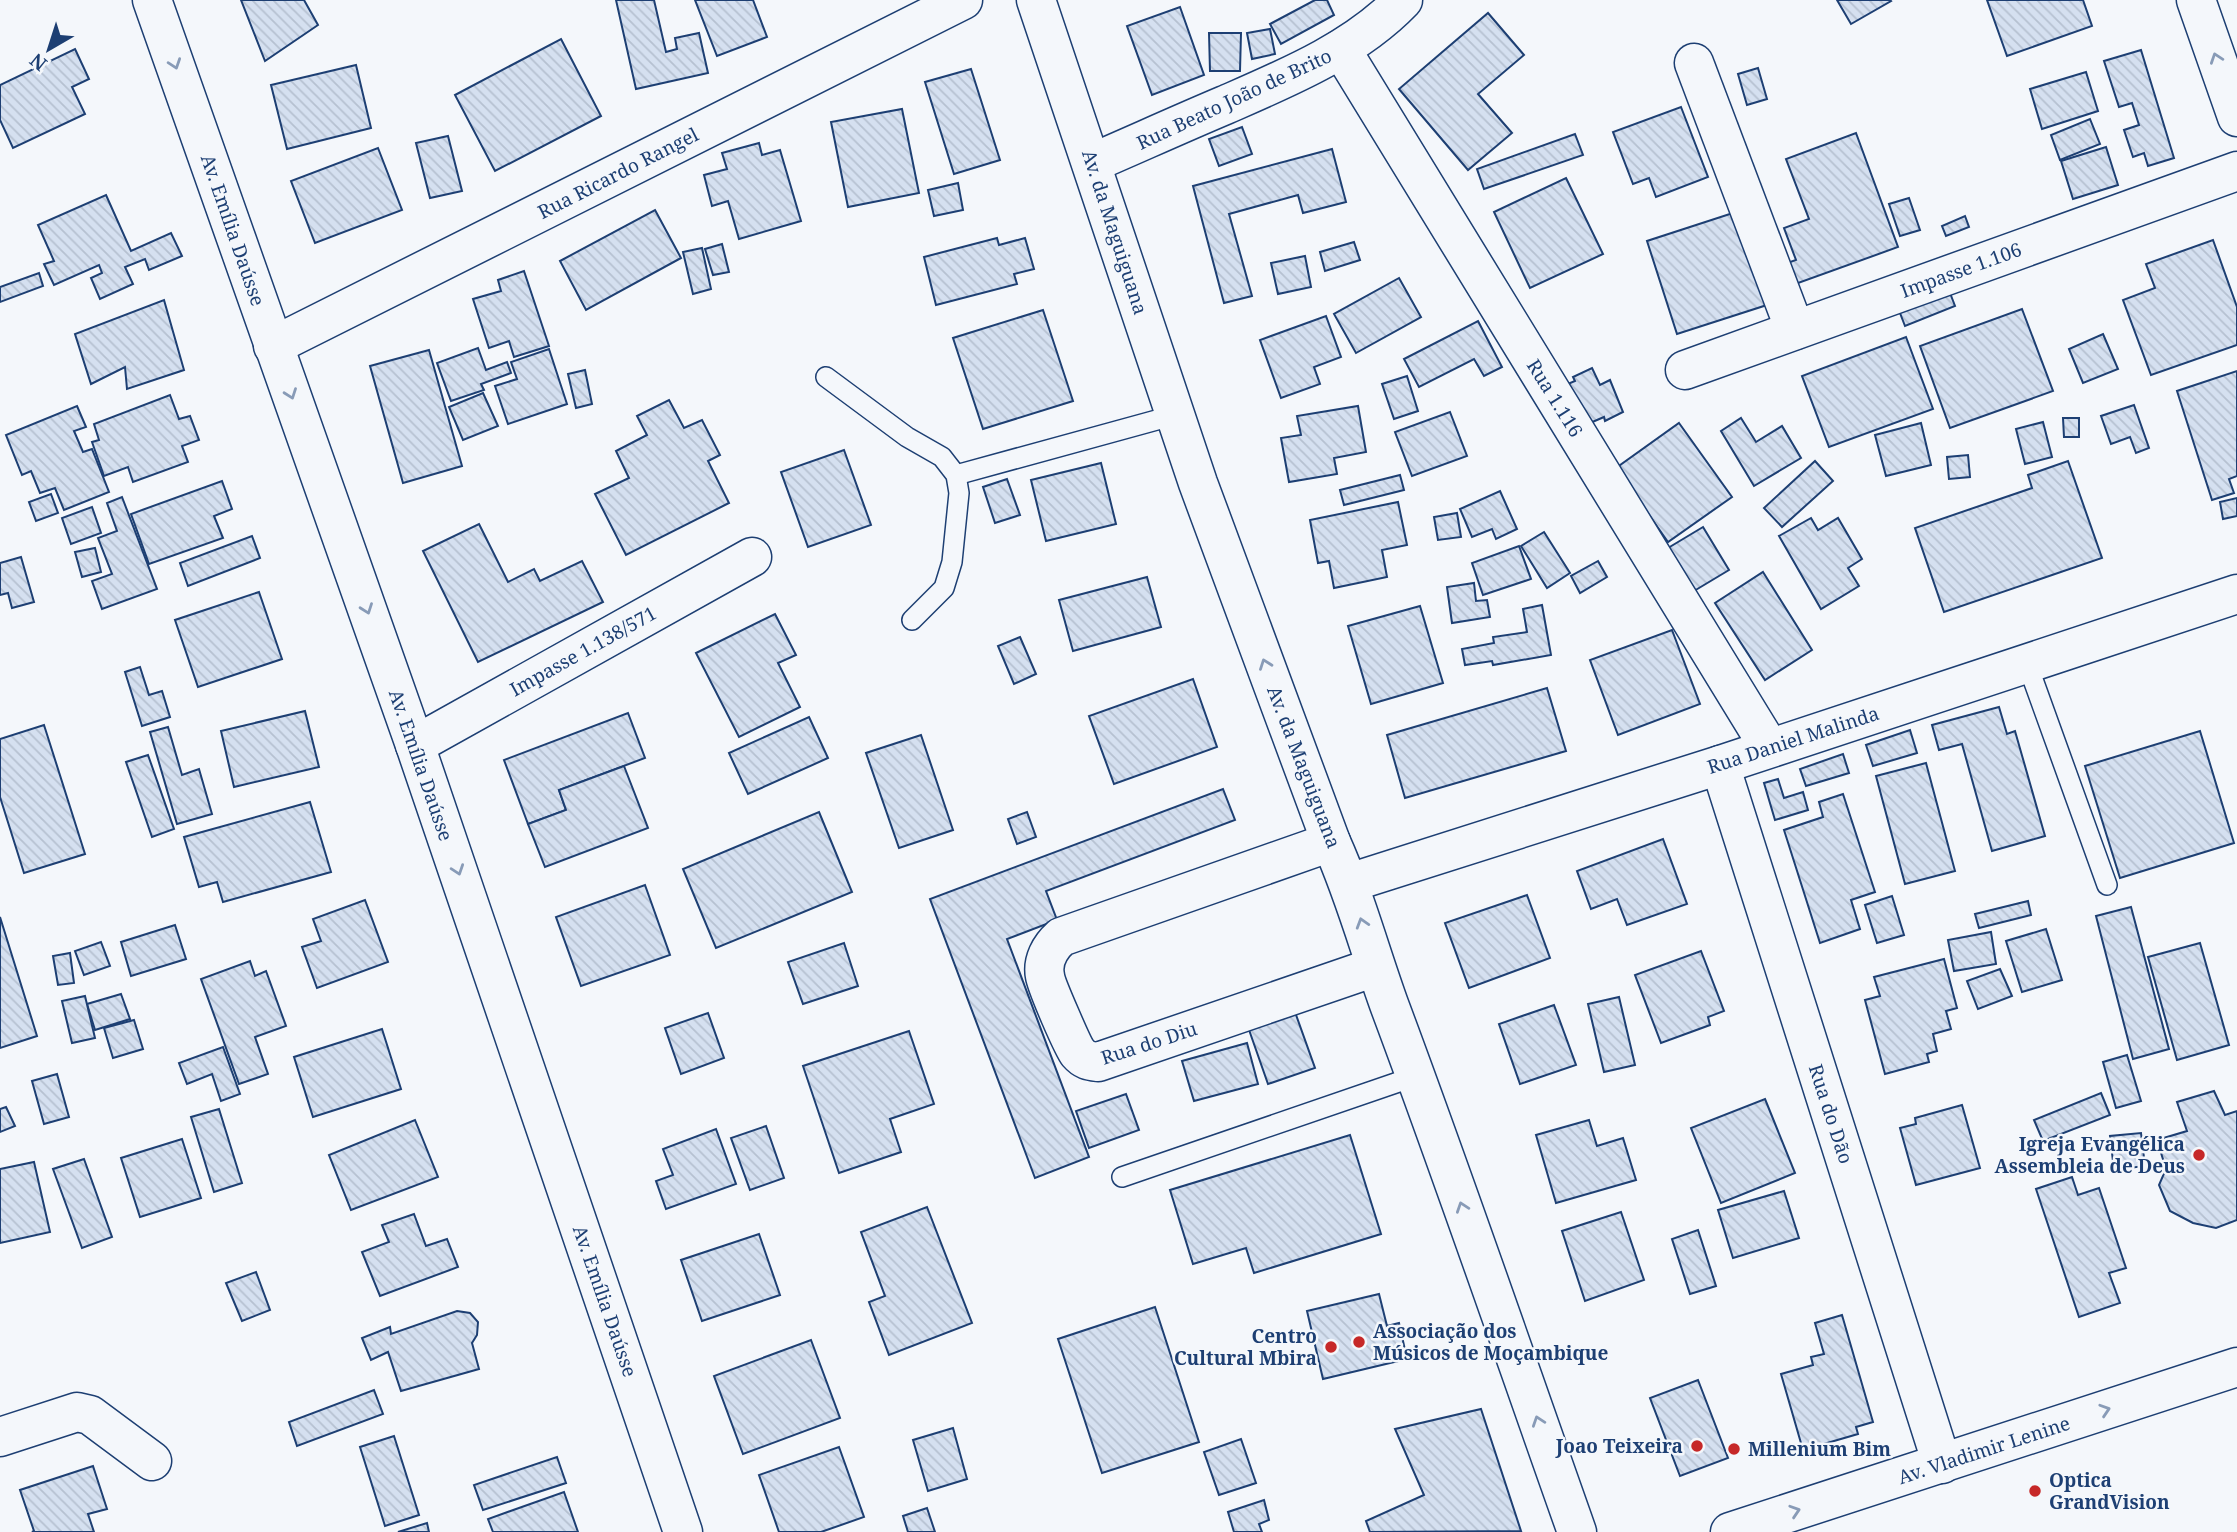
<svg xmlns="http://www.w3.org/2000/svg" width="2237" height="1532" viewBox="0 0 2237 1532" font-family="'Noto Serif',serif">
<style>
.building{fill:url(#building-back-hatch);stroke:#1d3f73;stroke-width:2}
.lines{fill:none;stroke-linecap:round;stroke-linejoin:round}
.lane-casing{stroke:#1d3f73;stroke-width:22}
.street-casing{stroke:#1d3f73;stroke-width:41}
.secondary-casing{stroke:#1d3f73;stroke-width:41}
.primary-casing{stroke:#1d3f73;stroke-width:41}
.lane{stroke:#f4f7fb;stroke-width:19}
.street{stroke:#f4f7fb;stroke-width:38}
.secondary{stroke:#f4f7fb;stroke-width:38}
.primary{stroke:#f4f7fb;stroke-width:38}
.oneway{stroke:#889bb7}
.poi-dot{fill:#c62828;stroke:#f4f7fb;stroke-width:2.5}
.labels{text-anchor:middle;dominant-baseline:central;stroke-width:5;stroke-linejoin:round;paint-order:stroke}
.street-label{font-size:19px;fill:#1d3f73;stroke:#f4f7fb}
.poi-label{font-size:19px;font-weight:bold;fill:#1d3f73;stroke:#f4f7fb;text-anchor:end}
</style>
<defs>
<pattern id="building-back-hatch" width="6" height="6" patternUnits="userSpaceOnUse" patternTransform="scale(1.75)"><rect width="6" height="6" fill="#d5e0f0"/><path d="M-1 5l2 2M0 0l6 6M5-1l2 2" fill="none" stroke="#b6c1d1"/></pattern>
</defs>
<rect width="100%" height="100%" fill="#f4f7fb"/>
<g class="building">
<polygon points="241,0 304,0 318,25 265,61"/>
<polygon points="616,0 654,0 666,52 677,49 675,38 699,33 708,73 636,89"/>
<polygon points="695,0 753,0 767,37 717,56"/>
<polygon points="1315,0 1327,0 1334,15 1281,44 1270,24"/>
<polygon points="1837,0 1890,0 1891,1 1851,24"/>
<polygon points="1987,0 2083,0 2092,26 2007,56"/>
<polygon points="1180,7 1204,75 1152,95 1127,26"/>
<polygon points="1488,13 1524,55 1478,94 1512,133 1468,170 1399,89"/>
<polygon points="1270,29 1275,54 1252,59 1247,33"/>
<polygon points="1209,33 1241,33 1240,71 1210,71"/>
<polygon points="561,39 601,116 495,171 455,95"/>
<polygon points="75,49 89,79 72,87 85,114 13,148 0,120 0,85"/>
<polygon points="2141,50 2174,158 2148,166 2144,153 2133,157 2124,130 2139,125 2132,103 2119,107 2104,61"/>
<polygon points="356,65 371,128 287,149 271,85"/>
<polygon points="1758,68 1767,99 1747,105 1738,74"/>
<polygon points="971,69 1000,160 954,174 925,82"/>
<polygon points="2086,72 2098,111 2042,129 2030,89"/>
<polygon points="1681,107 1708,177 1656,197 1649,178 1633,184 1613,132"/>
<polygon points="902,109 919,193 848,207 831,122"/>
<polygon points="2090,119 2100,144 2060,160 2051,135"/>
<polygon points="1242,127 1252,154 1219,166 1209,139"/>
<polygon points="1856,133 1898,247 1787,287 1779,266 1796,260 1784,228 1809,219 1786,159"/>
<polygon points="1575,134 1583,155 1484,189 1477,169"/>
<polygon points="448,136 462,191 430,198 416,143"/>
<polygon points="759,143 762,155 780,150 801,221 739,239 728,201 712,206 704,175 727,169 722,153"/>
<polygon points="2106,147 2118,185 2073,199 2061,161"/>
<polygon points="378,148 402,210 315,243 291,181"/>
<polygon points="1332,149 1346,202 1303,213 1298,195 1229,214 1252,296 1224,303 1193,186"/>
<polygon points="1566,178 1603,254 1530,288 1494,212"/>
<polygon points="958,183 963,210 934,216 928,190"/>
<polygon points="106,195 131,251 171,233 182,256 149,270 145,259 125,267 133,284 100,299 91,278 102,273 99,265 54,285 44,264 54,261 38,225"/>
<polygon points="1909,198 1920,230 1900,236 1889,204"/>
<polygon points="655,210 681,258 586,310 560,261"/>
<polygon points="1739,211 1770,304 1677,334 1647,241"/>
<polygon points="1965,216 1969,227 1946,236 1942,226"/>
<polygon points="997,238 999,245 1025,238 1034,269 1014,274 1017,284 936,305 924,257"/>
<polygon points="2213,240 2237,307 2237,345 2151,375 2123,300 2155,288 2146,264"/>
<polygon points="1354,242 1360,260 1325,271 1320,252"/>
<polygon points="722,244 729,272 713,275 705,249"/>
<polygon points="702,248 711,289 693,294 683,252"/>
<polygon points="1305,256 1311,287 1278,294 1271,263"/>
<polygon points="524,271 549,346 514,357 509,341 489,348 473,299 501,291 498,280"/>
<polygon points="39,273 43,286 0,302 0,287"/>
<polygon points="1399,278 1421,317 1356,353 1334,314"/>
<polygon points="1945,280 1955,306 1905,326 1895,300"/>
<polygon points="164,300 184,370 127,389 125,367 91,384 75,334"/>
<polygon points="2022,309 2053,391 1950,428 1920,346"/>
<polygon points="1043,310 1073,401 983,429 953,338"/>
<polygon points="1326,316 1341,357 1314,367 1320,384 1281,398 1260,340"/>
<polygon points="1478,321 1502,367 1484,376 1474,359 1419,387 1404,359"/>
<polygon points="2103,334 2118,369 2083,383 2069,349"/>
<polygon points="1906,337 1933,409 1829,447 1802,376"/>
<polygon points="478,348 486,370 507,362 511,373 481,384 484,390 451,401 437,363"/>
<polygon points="549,349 567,404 508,424 495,386 517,379 511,362"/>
<polygon points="429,350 462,466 403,483 370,366"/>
<polygon points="1592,368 1600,385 1610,380 1623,412 1605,421 1604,417 1581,427 1563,386 1575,381 1573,377"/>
<polygon points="585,370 592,404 576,408 568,374"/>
<polygon points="2237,371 2237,476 2229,479 2234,493 2212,500 2177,391"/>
<polygon points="1407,376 1418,411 1394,419 1382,384"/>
<polygon points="483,393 498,426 463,440 449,407"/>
<polygon points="170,395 179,419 190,416 199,440 182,446 188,462 133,482 128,467 104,476 92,442 99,440 94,424"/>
<polygon points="669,400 684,428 702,420 720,455 708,461 729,503 626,555 595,494 629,478 616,451 647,435 637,416"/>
<polygon points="2134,405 2149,448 2136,453 2130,437 2111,444 2101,416"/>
<polygon points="77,406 86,427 74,431 83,452 92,449 109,492 64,510 55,488 40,493 31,471 22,475 6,435"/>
<polygon points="1358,406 1366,452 1334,458 1337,474 1289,482 1281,438 1301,435 1297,416"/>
<polygon points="1450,412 1467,456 1412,476 1395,432"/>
<polygon points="1741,418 1756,442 1782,426 1801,458 1754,486 1721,431"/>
<polygon points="2063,418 2079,418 2079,437 2064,437"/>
<polygon points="2043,422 2052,457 2025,464 2016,429"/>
<polygon points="1679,423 1732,497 1668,542 1616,468"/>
<polygon points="1921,423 1931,465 1886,476 1875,435"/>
<polygon points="844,450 871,525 808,547 781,472"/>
<polygon points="1968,455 1970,477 1949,479 1947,457"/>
<polygon points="1815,461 1833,481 1782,527 1764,508"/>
<polygon points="2068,461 2102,558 1944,612 1915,528 2032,488 2028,475"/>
<polygon points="1101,463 1116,524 1046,541 1031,480"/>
<polygon points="1400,475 1404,490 1344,505 1340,490"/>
<polygon points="1007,479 1020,515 995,523 983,487"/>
<polygon points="222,481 232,509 214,516 223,538 149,564 131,514"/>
<polygon points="1500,491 1517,529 1496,539 1492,529 1472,537 1460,509"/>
<polygon points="51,494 58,513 36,521 29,502"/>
<polygon points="122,497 157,589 102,609 92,581 112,574 98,538 117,531 107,503"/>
<polygon points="2237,498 2237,516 2223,519 2220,502"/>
<polygon points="1398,502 1407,545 1382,550 1387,577 1334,588 1329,561 1318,563 1310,520"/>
<polygon points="92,507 101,533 71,544 62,518"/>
<polygon points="1457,513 1461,537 1438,540 1434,517"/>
<polygon points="1811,518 1818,530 1838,518 1862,559 1848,568 1859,586 1821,609 1779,536"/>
<polygon points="479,524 508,582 534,569 540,581 582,561 603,602 478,662 423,551"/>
<polygon points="1703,527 1729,570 1689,594 1663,551"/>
<polygon points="1544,532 1570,573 1547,588 1521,546"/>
<polygon points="252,536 260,558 188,586 180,563"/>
<polygon points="1519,546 1531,579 1483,595 1472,563"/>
<polygon points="95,548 101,572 82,577 75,552"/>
<polygon points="21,557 34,602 12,608 8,593 0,595 0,563"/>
<polygon points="1598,561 1607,577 1580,593 1571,576"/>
<polygon points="1763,572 1812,650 1765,680 1715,603"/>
<polygon points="1147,577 1161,627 1073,651 1059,600"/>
<polygon points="1474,583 1476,601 1487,600 1490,617 1452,623 1447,587"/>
<polygon points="259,592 282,659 198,687 175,620"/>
<polygon points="1542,605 1551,655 1493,665 1492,661 1465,665 1462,649 1494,643 1493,637 1527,632 1523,609"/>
<polygon points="1420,606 1443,683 1371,704 1348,626"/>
<polygon points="775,614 796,655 778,663 800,707 739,737 696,653"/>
<polygon points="1672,630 1700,704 1618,735 1590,660"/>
<polygon points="1020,637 1036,674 1014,684 998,646"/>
<polygon points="140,667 149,695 162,691 170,717 142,726 125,672"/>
<polygon points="1193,679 1217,747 1114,784 1089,716"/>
<polygon points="1547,688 1566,751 1405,798 1387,735"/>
<polygon points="1999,707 2007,734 2015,731 2045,836 1992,851 1962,744 1939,750 1932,725"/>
<polygon points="305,711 319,767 234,787 221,731"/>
<polygon points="628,713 645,758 559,790 566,810 528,824 504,760"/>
<polygon points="809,717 828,758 748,794 729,753"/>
<polygon points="44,725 85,854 24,873 0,797 0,739"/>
<polygon points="168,727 182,775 199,769 212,814 177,824 150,732"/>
<polygon points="1910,730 1917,753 1873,766 1866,745"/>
<polygon points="2200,731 2234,843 2120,878 2085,766"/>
<polygon points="921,735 953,830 899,848 866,753"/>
<polygon points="1843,754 1849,773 1806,786 1800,769"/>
<polygon points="148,755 174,829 152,837 126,762"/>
<polygon points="1926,763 1955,871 1905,884 1876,776"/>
<polygon points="624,766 648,828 545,867 528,824 566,810 559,790"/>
<polygon points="1778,779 1784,798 1803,792 1808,810 1775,820 1764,783"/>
<polygon points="1223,789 1235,820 1046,891 1057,920 1007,939 1089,1157 1035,1178 930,899"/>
<polygon points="1843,794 1875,892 1851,900 1860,929 1820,943 1784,830 1823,817 1819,802"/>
<polygon points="310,802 331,872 223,902 217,882 199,887 184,837"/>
<polygon points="819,812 852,892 716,948 683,869"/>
<polygon points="1027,812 1036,837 1017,844 1008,819"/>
<polygon points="1663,839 1687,904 1627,925 1617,899 1591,909 1577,871"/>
<polygon points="645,885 670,955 581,986 556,917"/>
<polygon points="1527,895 1550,958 1469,988 1445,923"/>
<polygon points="1892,896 1904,935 1877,943 1865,905"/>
<polygon points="365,900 388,962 317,988 302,947 321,941 313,919"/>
<polygon points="2028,901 2031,915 1979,928 1975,914"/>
<polygon points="2131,907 2169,1049 2133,1059 2096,916"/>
<polygon points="0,917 37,1036 0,1048"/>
<polygon points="175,925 186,959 131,976 121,942"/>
<polygon points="2046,929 2062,980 2022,992 2006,941"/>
<polygon points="1991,932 1996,964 1954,971 1948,940"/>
<polygon points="101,942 110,966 84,975 75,951"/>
<polygon points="844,943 858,986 803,1004 788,962"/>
<polygon points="2200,943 2229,1045 2177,1060 2148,957"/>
<polygon points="1701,951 1724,1011 1708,1017 1710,1025 1661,1043 1635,975"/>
<polygon points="70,953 74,983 58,985 53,956"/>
<polygon points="1944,959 1957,1008 1946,1011 1951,1029 1933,1034 1937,1051 1927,1054 1929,1062 1885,1074 1865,1000 1880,996 1874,977"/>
<polygon points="250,961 255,976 266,971 286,1026 255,1037 268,1074 239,1084 201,979"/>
<polygon points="2000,969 2012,996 1978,1009 1967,981"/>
<polygon points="121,994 130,1019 95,1030 87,1004"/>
<polygon points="85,996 95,1038 72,1043 62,1001"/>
<polygon points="1619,997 1635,1065 1604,1072 1588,1004"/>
<polygon points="1554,1005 1576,1065 1520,1084 1499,1024"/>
<polygon points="1295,1012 1315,1068 1268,1084 1248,1027"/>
<polygon points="708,1013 724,1058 681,1074 665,1028"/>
<polygon points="134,1020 143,1049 113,1058 104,1028"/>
<polygon points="382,1029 401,1089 313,1117 294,1057"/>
<polygon points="909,1031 934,1104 890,1119 901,1152 839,1173 803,1066"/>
<polygon points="1247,1043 1258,1084 1194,1101 1182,1061"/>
<polygon points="223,1047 240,1094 221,1101 212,1074 187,1084 179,1063"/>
<polygon points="2127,1055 2141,1101 2116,1108 2103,1062"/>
<polygon points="57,1074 69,1117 44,1124 32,1081"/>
<polygon points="2214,1091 2225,1115 2237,1111 2237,1220 2216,1228 2193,1223 2170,1211 2159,1185 2166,1169 2157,1140 2187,1131 2177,1102"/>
<polygon points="2101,1093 2110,1115 2043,1141 2034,1120"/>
<polygon points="1126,1094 1139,1130 1089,1148 1076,1111"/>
<polygon points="1765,1099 1795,1173 1721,1203 1691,1128"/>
<polygon points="1962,1105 1980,1168 1916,1185 1900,1128 1916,1124 1915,1118"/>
<polygon points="6,1107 15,1126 0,1132 0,1109"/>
<polygon points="219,1109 242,1183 214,1192 191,1117"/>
<polygon points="415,1120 438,1177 351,1210 329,1155"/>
<polygon points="1589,1120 1597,1146 1623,1138 1636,1180 1556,1203 1536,1135"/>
<polygon points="766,1126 784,1178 750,1190 731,1138"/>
<polygon points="716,1129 736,1184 666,1209 656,1181 673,1175 663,1149"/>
<polygon points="2141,1133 2145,1166 2114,1170 2110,1136"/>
<polygon points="1350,1135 1381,1234 1254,1273 1246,1248 1193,1264 1170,1190"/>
<polygon points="182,1139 201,1198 140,1217 121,1158"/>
<polygon points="84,1159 112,1237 82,1248 53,1169"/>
<polygon points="34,1162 50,1232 0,1243 0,1169"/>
<polygon points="2072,1177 2078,1195 2099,1188 2126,1268 2109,1273 2120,1303 2079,1317 2036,1189"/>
<polygon points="1784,1191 1799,1238 1733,1258 1718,1210"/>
<polygon points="927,1207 972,1323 889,1355 869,1302 885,1296 861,1232"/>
<polygon points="1621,1212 1644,1280 1585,1301 1562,1231"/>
<polygon points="414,1214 426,1246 447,1239 458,1267 380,1296 362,1252 389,1242 382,1225"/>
<polygon points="1698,1230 1716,1286 1690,1294 1672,1239"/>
<polygon points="759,1234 780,1295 702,1321 681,1260"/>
<polygon points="256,1272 270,1310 242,1321 226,1283"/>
<polygon points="1379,1294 1387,1326 1399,1323 1407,1359 1323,1379 1307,1311"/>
<polygon points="1155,1307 1199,1442 1102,1473 1058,1339"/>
<polygon points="457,1311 470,1313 478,1322 477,1335 472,1343 479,1369 401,1391 388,1352 371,1360 362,1338 390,1327 391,1334"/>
<polygon points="1842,1315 1873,1422 1856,1427 1858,1434 1803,1450 1781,1374 1813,1365 1811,1357 1824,1354 1815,1323"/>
<polygon points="811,1340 840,1418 743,1454 714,1376"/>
<polygon points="1698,1380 1728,1458 1680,1476 1650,1398"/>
<polygon points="374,1390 383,1414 297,1446 289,1422"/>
<polygon points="1481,1409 1521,1531 1370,1532 1366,1521 1424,1495 1395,1429"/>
<polygon points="953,1428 967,1479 928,1491 913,1440"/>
<polygon points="394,1436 419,1515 385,1526 360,1447"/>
<polygon points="1241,1439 1256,1483 1219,1495 1204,1452"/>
<polygon points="839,1447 864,1517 821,1532 779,1532 759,1475"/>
<polygon points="557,1457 566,1483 483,1510 474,1485"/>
<polygon points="93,1466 107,1509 88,1514 94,1532 32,1532 34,1531 20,1490"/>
<polygon points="564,1492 578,1532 493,1532 488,1519"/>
<polygon points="1264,1500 1269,1520 1259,1524 1262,1532 1234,1532 1228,1512"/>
<polygon points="927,1508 935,1532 908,1532 903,1516"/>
<polygon points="427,1523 429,1532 398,1532"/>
</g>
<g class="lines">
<defs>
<g id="lane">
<polyline points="826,377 907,437 942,457 956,475 959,493 952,562 944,588 912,620"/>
<polyline points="956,475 1175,415"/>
<polyline points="2027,663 2107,885"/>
<polyline points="1122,1177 1416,1076"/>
</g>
<g id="street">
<polyline points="152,0 415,745 683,1532"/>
<path d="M1036 0 1198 483 1331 842C1355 895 1370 952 1390 1007 1455 1181 1515 1357 1577 1532"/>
<polyline points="1341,49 1769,747"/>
<polyline points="1694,63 1795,330"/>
<path d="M1092 163C1136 144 1180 124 1225 105 1287 78 1355 50 1403 0"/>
<polyline points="273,346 963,0"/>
<polyline points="1685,370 2237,171"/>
<polyline points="415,745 752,557"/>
<polyline points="1720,765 1942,1464"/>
<path d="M1331 842 1061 937C1050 947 1042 961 1045 976 1046 985 1073 1047 1078 1053 1084 1060 1089 1061 1098 1062L1375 967"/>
<polyline points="1349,883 1720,765 2237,594"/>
<polyline points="0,1437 77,1412 90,1415 152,1461"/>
</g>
<polyline id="secondary" points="1730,1532 2237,1367"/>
<polyline id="primary" points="2196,0 2237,117"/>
</defs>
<use href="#lane" class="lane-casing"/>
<use href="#street" class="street-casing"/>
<use href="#secondary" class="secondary-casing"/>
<use href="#primary" class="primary-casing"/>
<use href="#lane" class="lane"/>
<use href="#street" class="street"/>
<use href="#secondary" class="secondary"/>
<use href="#primary" class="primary"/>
</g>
<defs><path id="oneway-chevron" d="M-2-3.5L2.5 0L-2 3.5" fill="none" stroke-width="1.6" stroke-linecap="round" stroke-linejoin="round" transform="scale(1.75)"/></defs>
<g class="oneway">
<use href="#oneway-chevron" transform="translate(2216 58) rotate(-109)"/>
<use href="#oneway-chevron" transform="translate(175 64) rotate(71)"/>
<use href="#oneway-chevron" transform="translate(291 394) rotate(70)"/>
<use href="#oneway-chevron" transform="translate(367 609) rotate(70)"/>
<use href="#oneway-chevron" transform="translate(1265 664) rotate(-110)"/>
<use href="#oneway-chevron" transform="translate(458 870) rotate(71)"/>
<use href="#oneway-chevron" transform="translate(1362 923) rotate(-107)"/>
<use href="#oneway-chevron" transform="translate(1462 1207) rotate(-109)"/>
<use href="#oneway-chevron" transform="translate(2105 1410) rotate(-18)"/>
<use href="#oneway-chevron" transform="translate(1538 1421) rotate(-109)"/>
<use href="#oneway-chevron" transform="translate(1795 1511) rotate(-18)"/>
</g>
<g class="poi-dot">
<circle cx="2199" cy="1155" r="7"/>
<circle cx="1359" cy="1342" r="7"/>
<circle cx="1331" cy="1347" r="7"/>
<circle cx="1697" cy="1446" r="7"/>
<circle cx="1734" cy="1449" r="7"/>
<circle cx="2035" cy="1491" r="7"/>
</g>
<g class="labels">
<g class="street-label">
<text transform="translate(1234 99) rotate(-25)">Rua Beato João de Brito</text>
<text transform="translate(618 173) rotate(-27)">Rua Ricardo Rangel</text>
<text transform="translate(233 230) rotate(71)">Av. Emília Daússe</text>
<text transform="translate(1115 232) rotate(72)">Av. da Maguiguana</text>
<text transform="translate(1961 270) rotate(-20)">Impasse 1.106</text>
<text transform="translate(1555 398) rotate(58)">Rua 1.116</text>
<text transform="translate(583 651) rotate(-29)">Impasse 1.138/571</text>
<text transform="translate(1793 740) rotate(-18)">Rua Daniel Malinda</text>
<text transform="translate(421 765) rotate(71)">Av. Emília Daússe</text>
<text transform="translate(1304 767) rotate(69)">Av. da Maguiguana</text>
<text transform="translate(1149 1043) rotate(-18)">Rua do Diu</text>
<text transform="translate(1831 1114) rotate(72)">Rua do Dão</text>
<text transform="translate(605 1301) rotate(71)">Av. Emília Daússe</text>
<text transform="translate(1984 1450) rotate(-18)">Av. Vladimir Lenine</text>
</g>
<g class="poi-label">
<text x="2185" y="1144">Igreja Evangélica<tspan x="2185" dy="22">Assembleia de Deus</tspan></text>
<text x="1373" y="1331" text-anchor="start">Associação dos<tspan x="1373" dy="22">Músicos de Moçambique</tspan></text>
<text x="1317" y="1336">Centro<tspan x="1317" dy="22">Cultural Mbira</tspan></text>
<text x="1683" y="1446">Joao Teixeira</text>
<text x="1748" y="1449" text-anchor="start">Millenium Bim</text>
<text x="2049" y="1480" text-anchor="start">Optica<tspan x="2049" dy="22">GrandVision</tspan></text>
</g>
</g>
<g transform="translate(49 49) rotate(219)" stroke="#f4f7fb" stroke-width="5" paint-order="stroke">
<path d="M0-5L12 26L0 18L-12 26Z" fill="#1d3f73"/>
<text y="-10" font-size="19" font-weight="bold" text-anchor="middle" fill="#1d3f73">N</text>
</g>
</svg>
